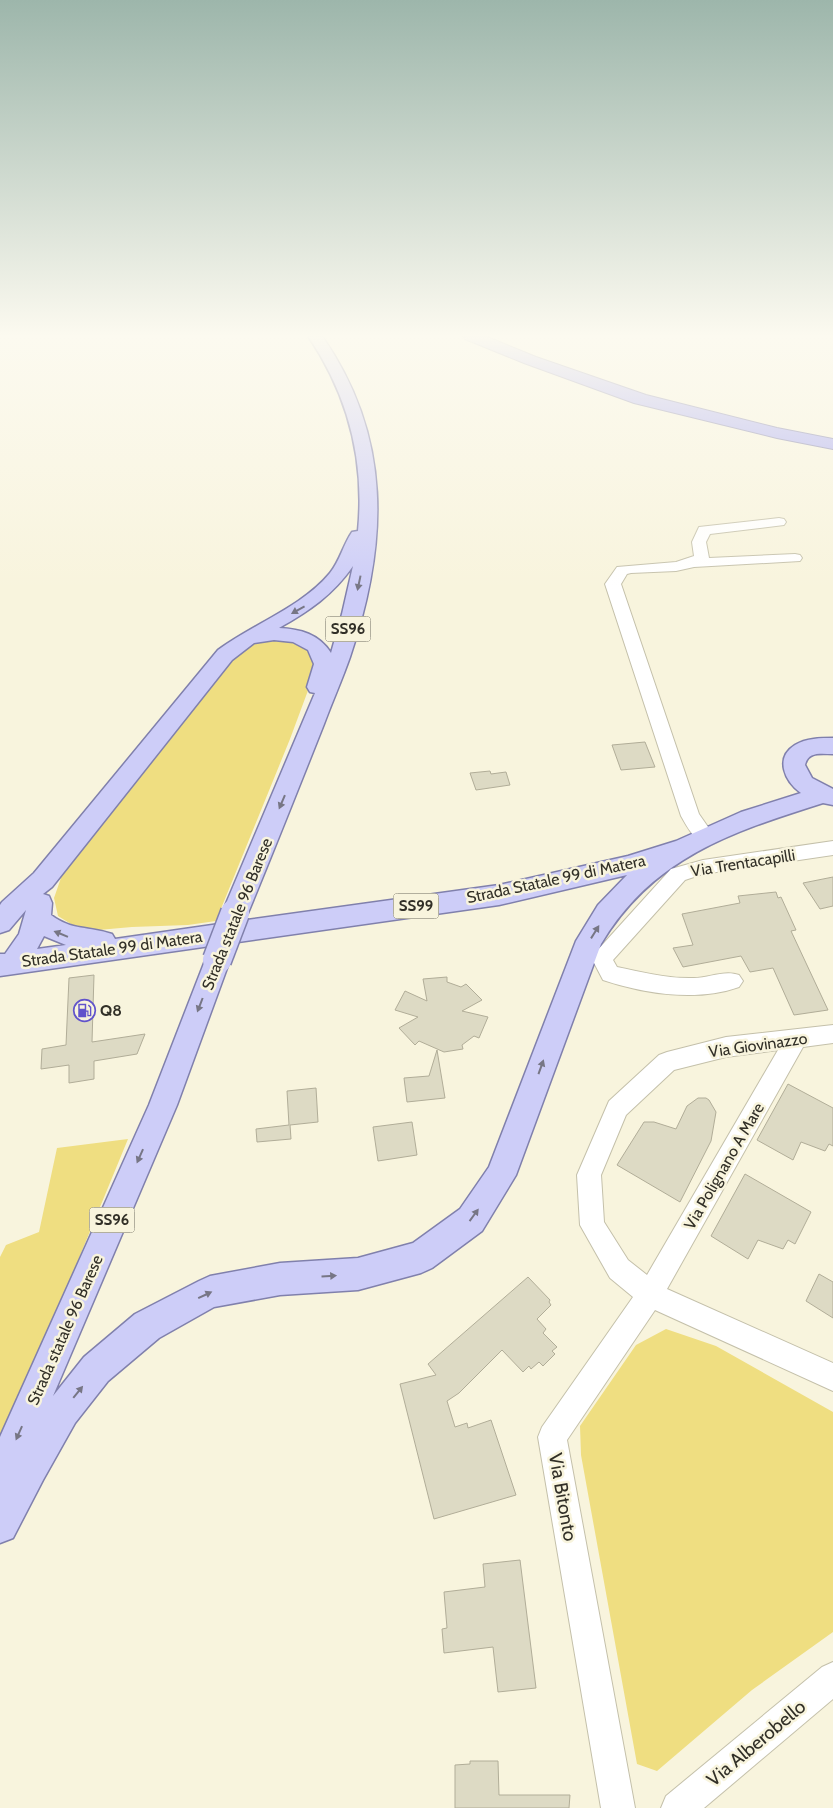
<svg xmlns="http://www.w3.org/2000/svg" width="833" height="1808" viewBox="0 0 833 1808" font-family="Cabin,sans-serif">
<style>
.green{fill:#efde81}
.building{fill:#dddac4;stroke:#b1ad98}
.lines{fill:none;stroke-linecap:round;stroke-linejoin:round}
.minor-casing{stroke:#c4c0aa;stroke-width:2}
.major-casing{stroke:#8080ac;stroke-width:3}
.highway-casing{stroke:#8080ac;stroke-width:2}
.minor{fill:#fff;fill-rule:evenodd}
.major{fill:#cdcdf8;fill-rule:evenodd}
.highway{fill:#abacf3;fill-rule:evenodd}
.major-bridge-casing{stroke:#8080ac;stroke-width:31;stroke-linecap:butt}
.major-bridge{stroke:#cdcdf8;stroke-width:28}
.oneway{fill:#777685}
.labels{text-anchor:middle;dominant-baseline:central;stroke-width:5;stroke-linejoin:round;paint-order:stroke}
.shield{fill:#f8f4dd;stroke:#6d6a5e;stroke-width:1}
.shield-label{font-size:15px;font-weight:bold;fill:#312f27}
.street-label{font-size:16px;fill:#312f27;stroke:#f8f4dd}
.poi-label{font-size:16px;font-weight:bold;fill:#312f27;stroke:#f8f4dd;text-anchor:start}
.near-street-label{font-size:19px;fill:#312f27;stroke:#f8f4dd}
</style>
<rect width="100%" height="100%" fill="#f8f4dd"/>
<g class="green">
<polygon points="286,640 311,652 316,669 290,739 216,921 188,925 132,927 87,931 71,924 58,916 54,898 62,875 236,650 251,641"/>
<polygon points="128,1139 0,1450 0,1257 6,1245 39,1232 57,1148"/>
<polygon points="666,1329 716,1346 833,1412 833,1632 752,1690 657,1771 637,1764 581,1455 580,1426 636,1345"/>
</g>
<g class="building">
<polygon points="645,742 655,767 621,770 612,745"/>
<polygon points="490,771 491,774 506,772 510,785 476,790 470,773"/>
<polygon points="833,877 833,906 820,909 803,883"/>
<polygon points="776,892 778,898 781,897 796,930 791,931 828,1010 794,1015 773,968 750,972 741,956 683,967 673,948 693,945 682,914 740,903 738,896"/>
<polygon points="94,975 92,1042 145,1034 137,1054 94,1061 94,1079 69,1083 69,1065 41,1069 42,1049 66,1045 69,978"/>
<polygon points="447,977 447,982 461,987 466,984 482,1000 462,1011 488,1017 479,1038 474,1036 462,1045 463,1049 444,1052 419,1041 415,1045 399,1028 418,1017 395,1010 405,991 427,1001 423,979"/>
<polygon points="437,1050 445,1098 407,1102 404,1078 429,1076"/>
<polygon points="788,1084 833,1108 833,1146 829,1144 825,1151 801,1142 793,1160 757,1140"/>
<polygon points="316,1088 318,1122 290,1125 291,1139 257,1142 256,1129 289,1125 287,1091"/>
<polygon points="698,1098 706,1098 709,1100 716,1112 711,1141 680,1202 617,1165 644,1122 654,1122 676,1129 687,1106"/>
<polygon points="412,1122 417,1155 378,1161 373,1127"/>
<polygon points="745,1174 811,1212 795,1244 788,1240 783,1249 758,1240 748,1259 711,1236"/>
<polygon points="819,1274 833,1282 833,1318 806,1301"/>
<polygon points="528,1277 550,1300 549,1302 551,1305 537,1319 546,1329 543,1333 557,1347 552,1351 555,1354 543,1366 539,1362 531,1369 529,1366 523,1372 502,1350 459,1393 447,1401 455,1427 467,1423 468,1428 491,1420 516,1495 434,1519 400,1384 436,1375 428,1364"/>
<polygon points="520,1560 536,1688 498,1692 493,1647 444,1653 442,1629 447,1628 444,1592 485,1587 483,1564"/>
<polygon points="470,1761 498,1761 499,1795 570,1795 569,1808 455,1808 455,1765 470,1764"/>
</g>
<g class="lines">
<defs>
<g id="minor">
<path d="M779 518 784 519 786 522 784 525 710 534 706 542 709 558 795 554 800 555 802 558 800 561 694 567 676 571 631 573 627 574 621 584 699 814 715 837 713 842C697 847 688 828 681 816L605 584 617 567 676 562 694 556 692 542 699 527Z"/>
<path d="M833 841V855L703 874 685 880 613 960 617 967C642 972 668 979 694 978 709 978 724 970 739 975L743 981 739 987C697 1002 645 994 603 980L592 959 595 953 671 869 703 860Z"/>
<path d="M833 1025V1043L803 1047 667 1289 833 1363V1391L655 1310 567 1440 635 1808H601L538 1437 542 1427 633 1297 610 1278 580 1225 577 1175 609 1101 659 1055 667 1052 726 1037ZM778 1050 647 1275 628 1260 604 1222 601 1175 626 1115 674 1070 726 1057Z"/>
<polygon points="833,1662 833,1699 704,1808 661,1808 666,1796 822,1667"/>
</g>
<path id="major" d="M308 336H322C393 438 388 544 350 657 342 680 332 702 324 724 299 787 274 850 248 913L244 920 240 921 499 885 628 856 676 841 741 812 801 793C785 782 774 758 795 745 806 738 821 738 833 738V754C821 754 808 751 805 765L812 778 833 789V805L823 803C732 832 653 857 601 944L516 1175 482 1231 432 1268 421 1273 358 1290 280 1295 214 1307 159 1338 108 1381 75 1423 43 1480 13 1538 0 1543V1437L149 1105 208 953 217 949 226 953 230 960 177 1105 53 1396 84 1357 135 1314 199 1281 210 1276 280 1263 358 1258 413 1243 460 1209 489 1167 576 941 598 905 627 875 499 905 0 976V954H5L19 934 26 910 9 930 0 933V905L2 902 34 873 218 650C253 624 302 607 330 573 340 561 343 545 352 532L358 531C365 459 348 395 308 336ZM353 566 342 614 331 653C319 634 300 629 279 628 309 611 333 595 353 566ZM274 640 293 642 308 650 314 664 307 687 310 692 315 693 222 913 226 920 233 922 115 939 112 934C89 926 72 931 51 915L52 903 49 896 43 894 52 887 232 660 254 643ZM44 936 66 945 37 949Z"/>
<polygon id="highway" points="463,336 485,336 536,357 646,395 777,428 833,439 833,449 777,438 634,403 524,363 465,339"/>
</defs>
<use href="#minor" class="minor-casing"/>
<use href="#major" class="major-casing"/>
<use href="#highway" class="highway-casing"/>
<use href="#minor" class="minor"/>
<use href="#major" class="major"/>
<use href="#highway" class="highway"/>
<defs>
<polyline id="major-bridge" points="217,960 235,913"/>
</defs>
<use href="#major-bridge" class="major-bridge-casing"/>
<use href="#major-bridge" class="major-bridge"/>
</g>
<defs><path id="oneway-solid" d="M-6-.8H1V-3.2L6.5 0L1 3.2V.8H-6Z" transform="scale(1.25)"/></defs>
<g class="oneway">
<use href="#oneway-solid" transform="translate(359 583) rotate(102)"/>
<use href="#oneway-solid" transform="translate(298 610) rotate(151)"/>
<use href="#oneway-solid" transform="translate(282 802) rotate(113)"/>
<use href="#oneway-solid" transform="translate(595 932) rotate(-58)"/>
<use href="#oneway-solid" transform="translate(61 934) rotate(-158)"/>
<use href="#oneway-solid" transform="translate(200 1005) rotate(111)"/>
<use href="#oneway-solid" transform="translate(541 1067) rotate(-70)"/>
<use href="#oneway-solid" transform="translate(140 1156) rotate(114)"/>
<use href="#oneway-solid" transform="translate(474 1215) rotate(-54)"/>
<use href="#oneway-solid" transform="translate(329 1276) rotate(-4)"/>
<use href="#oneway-solid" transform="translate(205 1295) rotate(-25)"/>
<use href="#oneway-solid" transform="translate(78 1392) rotate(-51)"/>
<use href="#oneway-solid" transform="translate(19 1433) rotate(114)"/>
</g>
<linearGradient id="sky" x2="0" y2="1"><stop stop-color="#9db6ab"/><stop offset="0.57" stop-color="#fcfaf0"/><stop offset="1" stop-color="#fcfaf0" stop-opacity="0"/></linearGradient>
<rect width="833" height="589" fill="url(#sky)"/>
<defs>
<symbol id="fuel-ring" viewBox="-11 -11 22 22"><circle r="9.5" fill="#f8f4dd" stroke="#6153cb" stroke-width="1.5"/><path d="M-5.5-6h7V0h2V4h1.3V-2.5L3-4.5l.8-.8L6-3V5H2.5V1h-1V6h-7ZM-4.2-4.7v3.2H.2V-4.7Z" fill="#6153cb"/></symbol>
</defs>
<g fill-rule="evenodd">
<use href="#fuel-ring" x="72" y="998" width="25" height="25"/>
</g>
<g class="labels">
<g class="shield">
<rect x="325.5" y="616.5" width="45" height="25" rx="4"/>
<rect x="393.5" y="893.5" width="45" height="25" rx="4"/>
<rect x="89.5" y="1207.5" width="45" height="25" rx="4"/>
</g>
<g class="shield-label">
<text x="348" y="629">SS96</text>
<text x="416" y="906">SS99</text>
<text x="112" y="1220">SS96</text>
</g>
<g class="street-label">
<text transform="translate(743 863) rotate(-9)">Via Trentacapilli</text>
<text transform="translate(556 879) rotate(-12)">Strada Statale 99 di Matera</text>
<text transform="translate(237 914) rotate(-68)">Strada statale 96 Barese</text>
<text transform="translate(112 949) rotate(-8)">Strada Statale 99 di Matera</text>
<text transform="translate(758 1045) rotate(-8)">Via Giovinazzo</text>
<text transform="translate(724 1166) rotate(-60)">Via Polignano A Mare</text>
<text transform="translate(65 1330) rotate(-66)">Strada statale 96 Barese</text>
</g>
<g class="poi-label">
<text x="100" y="1010">Q8</text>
</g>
<g class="near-street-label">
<text transform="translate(563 1497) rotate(80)">Via Bitonto</text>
<text transform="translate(756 1743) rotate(-40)">Via Alberobello</text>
</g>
</g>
</svg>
